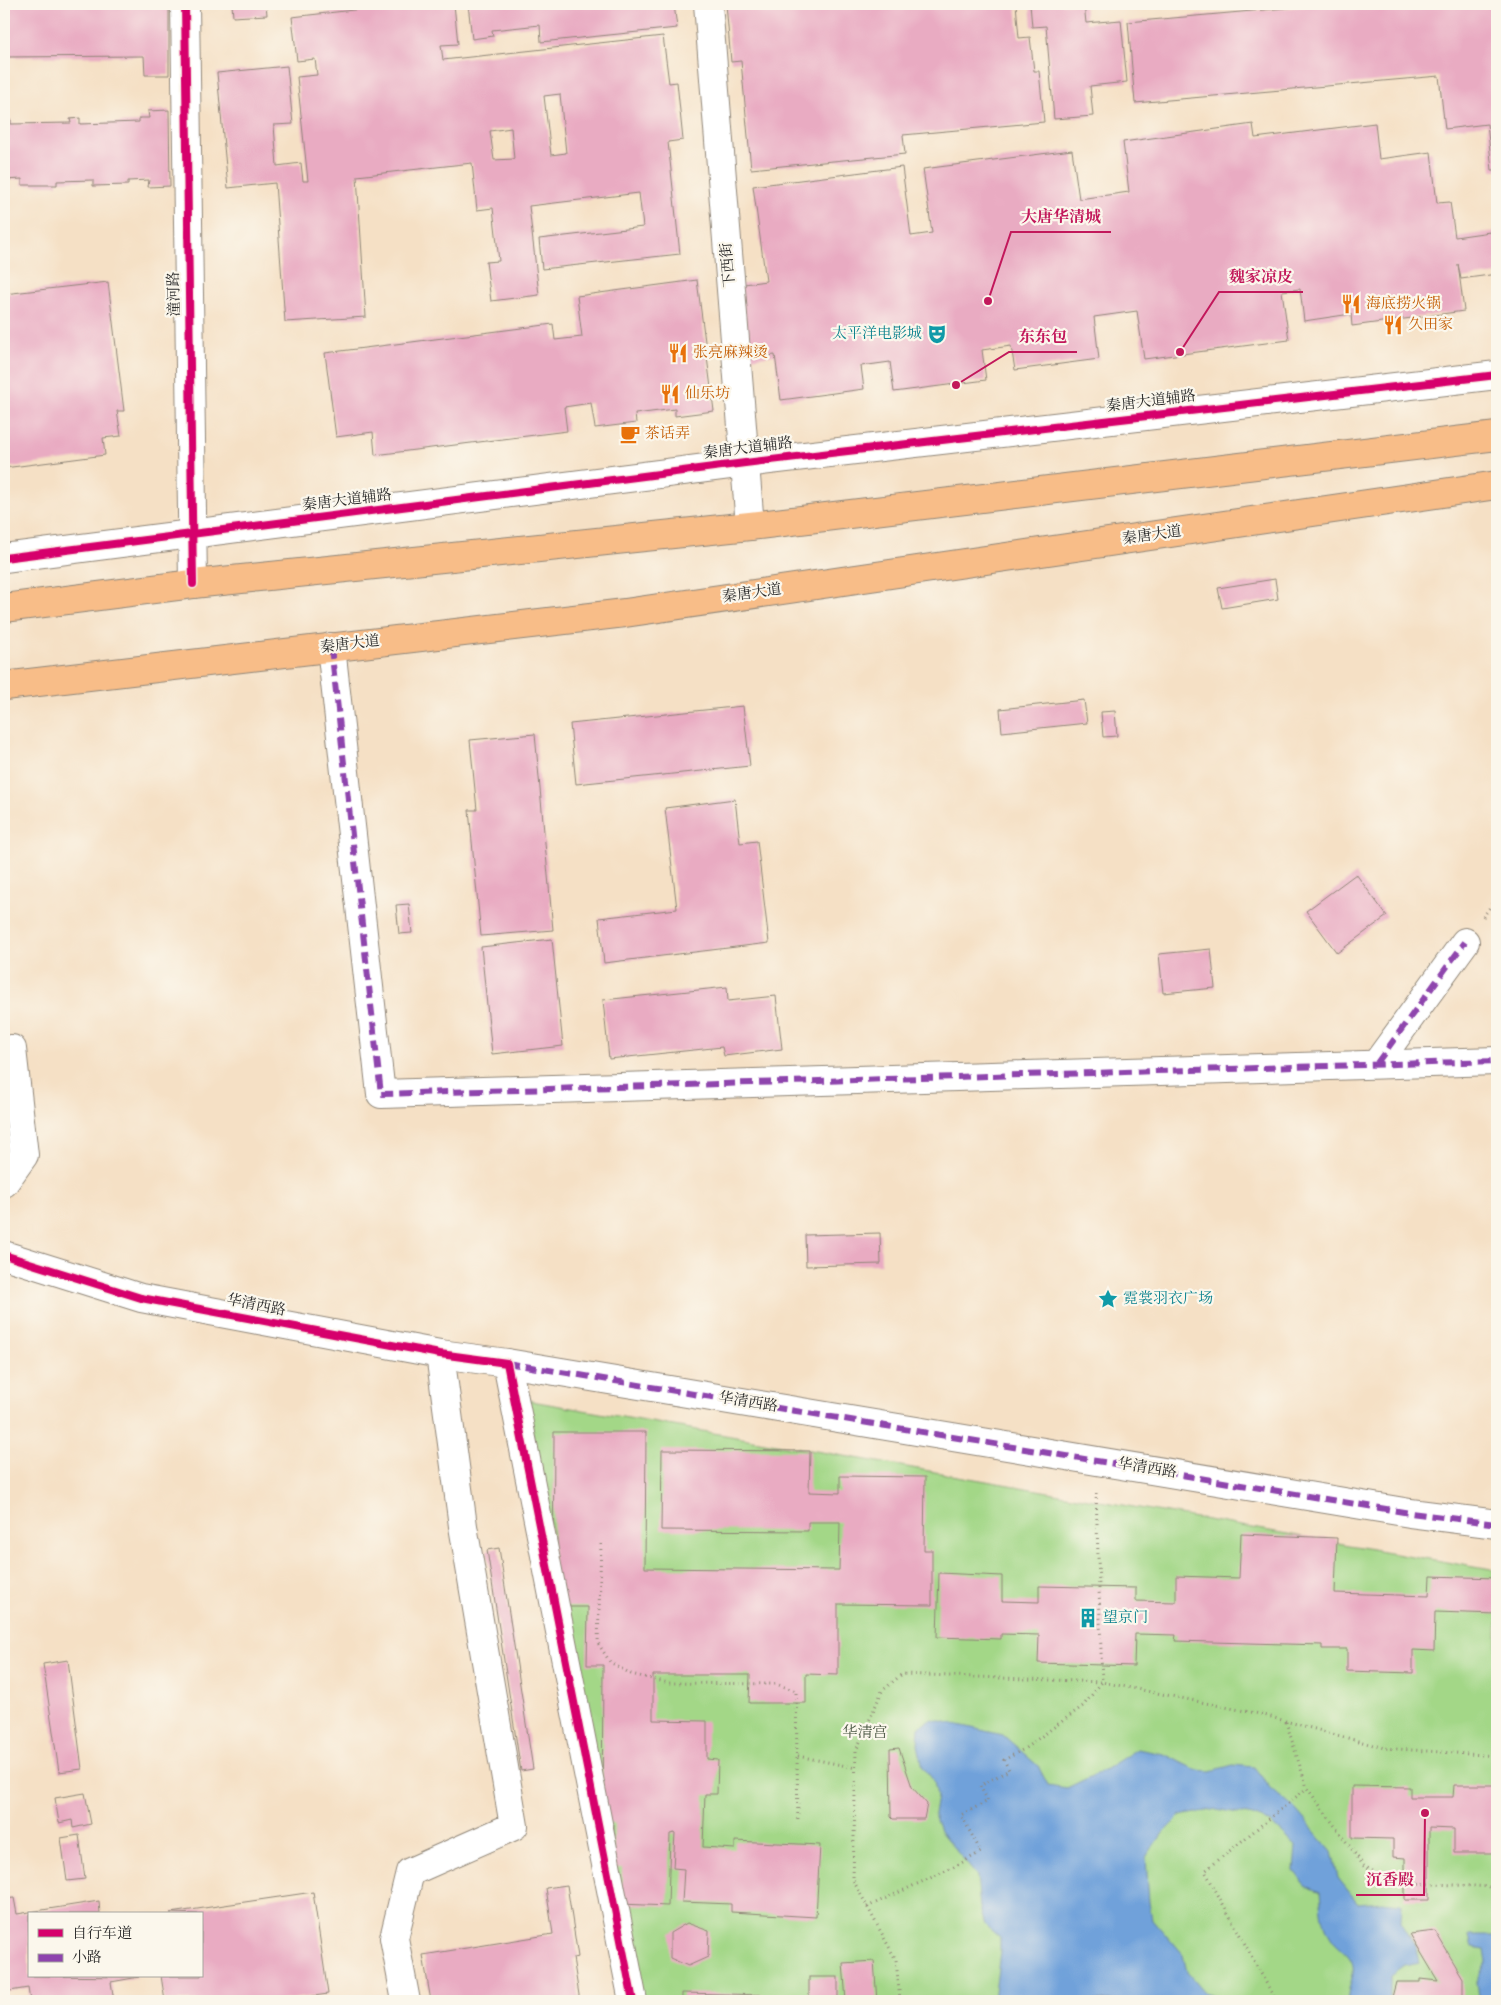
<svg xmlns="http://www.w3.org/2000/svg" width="1501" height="2005" viewBox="0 0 1501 2005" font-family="'Old Standard TT','Noto Serif SC',serif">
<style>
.green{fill:#a3d787;stroke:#678159}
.water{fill:#70a1da;stroke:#4e6682}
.building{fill:#e9abc2;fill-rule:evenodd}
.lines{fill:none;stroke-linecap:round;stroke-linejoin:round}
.minor-casing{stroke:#908678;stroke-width:30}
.major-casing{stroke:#908678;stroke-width:30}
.path{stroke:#908678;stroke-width:3;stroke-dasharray:1 4;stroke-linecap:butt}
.minor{stroke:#fff;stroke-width:28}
.major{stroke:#f8bd88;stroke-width:28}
.quiet{stroke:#8e44ad;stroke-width:6;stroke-dasharray:12 6;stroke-linecap:butt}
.cycleway-casing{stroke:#fbf7ec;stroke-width:11}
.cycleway{stroke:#d6006c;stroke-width:8}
.labels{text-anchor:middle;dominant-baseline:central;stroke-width:4.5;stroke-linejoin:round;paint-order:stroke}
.street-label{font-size:15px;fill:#2b2b2b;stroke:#fbf7ec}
.food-label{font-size:15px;fill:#c56008;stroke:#fbf7ec;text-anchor:start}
.culture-label{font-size:15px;fill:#0d838f;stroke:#fbf7ec;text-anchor:start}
.park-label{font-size:15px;fill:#495642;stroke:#fbf7ec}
.leader{fill:none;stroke:#c2185b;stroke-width:2}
.callout-dot{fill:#c2185b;stroke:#fbf7ec;stroke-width:2}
.callout-label{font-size:16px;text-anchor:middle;font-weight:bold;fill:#c2185b;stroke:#fbf7ec;stroke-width:4.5;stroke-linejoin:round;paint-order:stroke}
</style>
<rect width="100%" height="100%" fill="#fbf7ec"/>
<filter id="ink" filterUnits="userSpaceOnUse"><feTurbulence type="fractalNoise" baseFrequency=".02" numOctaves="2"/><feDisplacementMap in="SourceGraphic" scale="10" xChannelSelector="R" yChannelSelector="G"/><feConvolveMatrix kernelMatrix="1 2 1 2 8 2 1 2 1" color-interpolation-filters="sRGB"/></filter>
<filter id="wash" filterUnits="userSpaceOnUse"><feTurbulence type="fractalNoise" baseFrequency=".0096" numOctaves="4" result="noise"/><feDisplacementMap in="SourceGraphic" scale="20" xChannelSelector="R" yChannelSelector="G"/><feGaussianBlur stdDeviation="1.12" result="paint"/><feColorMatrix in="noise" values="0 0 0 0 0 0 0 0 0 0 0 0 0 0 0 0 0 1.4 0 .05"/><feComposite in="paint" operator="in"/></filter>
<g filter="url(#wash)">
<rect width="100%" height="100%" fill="#f5e0c5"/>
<polygon class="green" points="526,1400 1497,1571 1497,2001 641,2001"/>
<g class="water">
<path d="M932 1719 1003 1735 1038 1766 1048 1785 1067 1788 1106 1769 1137 1749 1164 1754 1196 1770 1211 1771 1233 1765 1254 1767 1271 1789 1296 1810 1332 1852 1338 1878 1358 1903 1382 1901 1402 1903 1401 1922 1417 1948 1420 1963 1404 1966 1390 1976V2001H1348C1346 1988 1358 1973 1351 1960 1348 1954 1340 1948 1335 1943 1322 1927 1322 1912 1320 1892L1306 1886 1294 1871 1296 1846 1271 1823 1253 1816 1217 1809 1180 1816 1163 1833 1146 1858 1149 1902 1152 1919 1183 1955 1187 1972 1204 1992 1228 2001H994L1000 1952V1938L985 1925 980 1908 977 1876 940 1831 934 1815 937 1796 934 1781 923 1767 918 1745 919 1727Z"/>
<polygon points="1469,1936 1497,1936 1497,2001 1479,2001 1476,1984 1487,1962 1485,1949 1472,1947"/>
</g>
<g id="blocks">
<g class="building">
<polygon points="4,4 169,4 169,75 145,75 144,56 4,57"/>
<polygon points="232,4 266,4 267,15 233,17"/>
<path d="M406 4H454L458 44 441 45 443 60 663 36 669 83 677 82 683 140 668 142 680 254 542 269 539 239 643 227 639 193 529 206 539 295 491 301 486 262 499 261 493 208 477 210 472 163 357 176 366 317 285 322 275 183 228 188 217 73 287 66 293 124 274 125 277 166 301 163 303 181H308L297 77 317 75 315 59 297 61 292 17ZM560 94 566 153 551 155 544 96ZM511 128 514 159 494 160 490 131Z"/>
<polygon points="468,4 674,4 677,28 541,42 540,25 492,30 493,36 472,39"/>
<polygon points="726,4 1016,4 1019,38 1030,37 1034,71 1039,71 1044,122 903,135 905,154 751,169 741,61 731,62"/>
<polygon points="1030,4 1084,4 1086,23 1121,20 1127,82 1090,86 1093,116 1054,119 1046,26 1032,27"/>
<polygon points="1331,4 1431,4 1431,5 1497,4 1497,170 1492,170 1487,124 1445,129 1439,76 1135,103 1128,22"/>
<polygon points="169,110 170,186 148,187 149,180 128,181 128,185 93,186 93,180 57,181 57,185 22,185 22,179 4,180 4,120 11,120 11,124 71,123 70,119 80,118 80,124 139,122 139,118 149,118 148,111"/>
<polygon points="1375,123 1379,159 1431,152 1437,203 1450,202 1455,237 1497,231 1497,274 1461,279 1458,264 1464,311 1352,326 1351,314 1304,321 1300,289 1282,291 1289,340 1144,359 1137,311 1094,317 1099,359 1015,370 1011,346 982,350 986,380 894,392 890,362 861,366 864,389 781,400 775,355 740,359 730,286 766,281 753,186 902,167 911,236 932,233 923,169 1072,150 1079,199 1129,192 1123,142 1253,124 1255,138"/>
<polygon points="697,280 714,411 675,416 675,409 635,414 636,423 595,428 591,403 564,407 567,431 375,455 373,432 336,437 325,353 553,324 555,340 582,337 577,296"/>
<polygon points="108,282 124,411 117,411 121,436 103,438 105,455 4,468 4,294"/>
<polygon points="1275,579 1278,599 1222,608 1218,588"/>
<polygon points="1084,700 1087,723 1002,732 1000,709"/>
<polygon points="743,706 750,766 576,784 570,724"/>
<polygon points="1115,711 1117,736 1103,737 1101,712"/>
<polygon points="535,734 553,930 481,936 469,810 477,810 470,740"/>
<polygon points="735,799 740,843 757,841 769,943 604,963 599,918 677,909 665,808"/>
<polygon points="1356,874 1387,916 1337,953 1306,911"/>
<polygon points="409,904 412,933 399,934 396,905"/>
<polygon points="552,939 563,1046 492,1054 481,947"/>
<polygon points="1211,949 1215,988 1163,993 1159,954"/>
<polygon points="727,987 728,1001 776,996 782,1049 724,1056 722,1047 609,1059 603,1000"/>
<polygon points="880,1233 881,1264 806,1266 805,1235"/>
<polygon points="554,1432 646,1432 645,1568 839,1570 840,1522 808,1522 808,1531 661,1530 662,1450 810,1451 809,1492 840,1493 840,1476 925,1477 924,1550 932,1550 932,1605 838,1604 838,1675 806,1674 806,1703 749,1703 750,1675 653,1675 653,1720 707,1721 707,1759 718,1760 717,1794 705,1794 703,1847 735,1849 735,1841 820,1845 816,1917 731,1912 731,1904 682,1902 684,1869 673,1868 675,1833 670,1834 668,1906 621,1904 622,1868 613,1868 614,1824 602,1823 603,1665 587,1665 588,1607 553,1607"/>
<polygon points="1241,1534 1337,1538 1335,1593 1429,1596 1430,1576 1497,1578 1497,1614 1435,1612 1434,1651 1413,1650 1413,1673 1347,1671 1347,1649 1322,1649 1322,1645 1175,1641 1176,1635 1135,1634 1134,1666 1038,1663 1039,1635 1001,1634 1001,1639 937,1637 939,1573 1002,1576 1002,1601 1039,1602 1039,1586 1136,1588 1136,1601 1176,1602 1176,1576 1239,1578"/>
<polygon points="499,1548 533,1769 521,1771 487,1550"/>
<polygon points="68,1660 82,1769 59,1772 43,1664"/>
<polygon points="899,1748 912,1787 927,1804 924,1819 893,1819 891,1817 890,1749"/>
<polygon points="1454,1785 1497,1785 1497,1853 1454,1853 1454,1829 1429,1828 1429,1900 1405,1900 1405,1858 1393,1857 1393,1839 1352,1838 1352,1786 1410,1787 1410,1797 1453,1797"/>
<polygon points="85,1793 91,1824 73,1828 72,1820 59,1823 55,1798"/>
<polygon points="79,1835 85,1879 67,1881 61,1838"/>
<polygon points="567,1885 578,1957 573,1958 580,2001 431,2001 423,1955 553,1934 546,1888"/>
<polygon points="313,1892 328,1994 278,2001 165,2001 161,1976 201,1976 201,1914 170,1913"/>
<polygon points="14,1898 17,1914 99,1901 100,1914 29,1914 29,1976 139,1977 111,1982 114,2001 30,2001 28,1988 4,1992 4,1899"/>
<polygon points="687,1923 709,1931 708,1957 688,1966 670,1958 670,1933"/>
<polygon points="1435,1931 1463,1978 1463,2001 1391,2001 1396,1982 1420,1982 1420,1979 1438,1981 1410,1934"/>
<polygon points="874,1961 877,2001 846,2001 843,1963"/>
<rect x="809" y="1977" width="29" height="24"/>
<polygon points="682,1993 767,1995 767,2001 645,2001 645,1998 682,1999"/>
</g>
</g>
</g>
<g filter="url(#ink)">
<use href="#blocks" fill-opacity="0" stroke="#908678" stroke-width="1"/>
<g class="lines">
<defs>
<g id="minor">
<polyline points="185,4 193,584"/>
<polyline points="708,4 750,526"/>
<polyline points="4,558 745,463 1497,375"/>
<polyline points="331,647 381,1094 1497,1061"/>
<polyline points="1377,1063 1465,942"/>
<polyline points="4,1183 24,1155 12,1049"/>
<polyline points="4,1255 141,1298 440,1354 507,1363 1410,1513 1497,1524"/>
<polyline points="507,1363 633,2001"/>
<polyline points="406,2001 394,1938 410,1872 514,1826 463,1526 440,1354"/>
</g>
<g id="major">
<polyline points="4,608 193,584 750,526 1497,436"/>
<polyline points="4,686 625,613 1497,485"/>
</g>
</defs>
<use href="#minor" class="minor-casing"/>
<use href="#major" class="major-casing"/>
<g class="path">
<polyline points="1483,917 1497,897"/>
<polyline points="601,1544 598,1643 610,1662 631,1674 669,1683 776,1684 796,1691 798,1823"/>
<polyline points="1286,1722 1307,1788 1364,1866 1391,1882 1494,1887 1497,1884"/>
<polyline points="798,1756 856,1768"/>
<polyline points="867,1907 952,1868 981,1852 961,1815 988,1801 980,1786 1009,1770 1004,1760 1024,1749 1083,1706 1102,1682 1096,1492"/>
<polyline points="900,2001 896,1960 853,1880 856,1751 882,1691 902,1674 1102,1682 1260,1714 1384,1748 1497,1756"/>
<polyline points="1276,2001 1205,1871 1307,1788"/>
</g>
<use href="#minor" class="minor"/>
<use href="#major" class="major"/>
<g class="quiet">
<polyline points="331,647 381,1094 1497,1061"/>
<polyline points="1377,1063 1465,942"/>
<polyline points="507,1363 1410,1513 1497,1524"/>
</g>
<defs>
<g id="cycleway">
<polyline points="185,4 193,584"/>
<polyline points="4,558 745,463 1497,375"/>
<polyline points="4,1255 141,1298 440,1354 507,1363 633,2001"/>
</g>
</defs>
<use href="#cycleway" class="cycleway-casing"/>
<use href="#cycleway" class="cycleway"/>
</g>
</g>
<defs>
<symbol id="restaurant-bare" viewBox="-9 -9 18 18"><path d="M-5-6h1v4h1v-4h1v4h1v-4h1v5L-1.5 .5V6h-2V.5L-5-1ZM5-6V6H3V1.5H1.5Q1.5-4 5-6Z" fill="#e8710a" stroke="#fbf7ec" stroke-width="2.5" paint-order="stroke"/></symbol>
<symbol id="theatre-bare" viewBox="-9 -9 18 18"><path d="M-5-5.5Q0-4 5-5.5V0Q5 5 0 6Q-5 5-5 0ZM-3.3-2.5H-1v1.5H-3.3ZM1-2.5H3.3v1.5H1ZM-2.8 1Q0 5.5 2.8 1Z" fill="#0f9aa8" stroke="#fbf7ec" stroke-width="2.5" paint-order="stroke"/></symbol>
<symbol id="cafe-bare" viewBox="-9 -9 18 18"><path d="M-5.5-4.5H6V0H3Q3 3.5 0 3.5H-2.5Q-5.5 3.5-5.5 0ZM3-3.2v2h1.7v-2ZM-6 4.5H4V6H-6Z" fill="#e8710a" stroke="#fbf7ec" stroke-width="2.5" paint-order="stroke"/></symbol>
<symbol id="sight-bare" viewBox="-9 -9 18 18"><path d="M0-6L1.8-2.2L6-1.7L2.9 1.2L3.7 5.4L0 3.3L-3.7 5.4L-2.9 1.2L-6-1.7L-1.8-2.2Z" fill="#0f9aa8" stroke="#fbf7ec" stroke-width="2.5" paint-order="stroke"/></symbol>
<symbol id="building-bare" viewBox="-9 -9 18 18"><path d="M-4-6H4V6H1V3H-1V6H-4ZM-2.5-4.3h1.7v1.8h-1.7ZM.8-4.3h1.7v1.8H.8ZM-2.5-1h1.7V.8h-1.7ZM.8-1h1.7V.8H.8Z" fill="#0f9aa8" stroke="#fbf7ec" stroke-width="2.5" paint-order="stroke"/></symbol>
</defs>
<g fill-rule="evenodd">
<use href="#restaurant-bare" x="1337" y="290" width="28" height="28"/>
<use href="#restaurant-bare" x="1379" y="311" width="28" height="28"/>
<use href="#theatre-bare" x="923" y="320" width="28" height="28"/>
<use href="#restaurant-bare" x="664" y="339" width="28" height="28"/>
<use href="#restaurant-bare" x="656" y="380" width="28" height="28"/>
<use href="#cafe-bare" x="616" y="420" width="28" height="28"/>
<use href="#sight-bare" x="1094" y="1285" width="28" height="28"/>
<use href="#building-bare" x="1074" y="1604" width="28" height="28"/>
</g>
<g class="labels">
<g class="street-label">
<text transform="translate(729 265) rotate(-95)">下西街</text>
<text transform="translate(175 294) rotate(-91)">潼河路</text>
<text transform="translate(1151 402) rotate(-7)">秦唐大道辅路</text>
<text transform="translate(748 449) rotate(-7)">秦唐大道辅路</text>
<text transform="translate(347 501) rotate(-7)">秦唐大道辅路</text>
<text transform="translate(1152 536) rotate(-8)">秦唐大道</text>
<text transform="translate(752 594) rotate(-8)">秦唐大道</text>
<text transform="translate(350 645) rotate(-7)">秦唐大道</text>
<text transform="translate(256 1306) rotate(11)">华清西路</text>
<text transform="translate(748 1403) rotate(9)">华清西路</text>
<text transform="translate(1147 1469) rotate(9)">华清西路</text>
</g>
<g class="food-label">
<text x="1366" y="304">海底捞火锅</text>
<text x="1408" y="325">久田家</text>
<text x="693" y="353">张亮麻辣烫</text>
<text x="685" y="394">仙乐坊</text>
<text x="645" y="434">茶话弄</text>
</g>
<g class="culture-label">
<text x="922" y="334" text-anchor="end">太平洋电影城</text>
<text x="1123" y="1299">霓裳羽衣广场</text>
<text x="1103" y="1618">望京门</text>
</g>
<g class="park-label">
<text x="865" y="1733">华清宫</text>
</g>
</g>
<path class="leader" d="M988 301L1011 232H1111M1180 352L1219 292H1303M956 385L1009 352H1077M1425 1813L1424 1895H1356"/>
<g class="callout-dot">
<circle cx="988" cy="301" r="5"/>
<circle cx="1180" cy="352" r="5"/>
<circle cx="956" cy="385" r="5"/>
<circle cx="1425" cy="1813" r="5"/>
</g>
<g class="callout-label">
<text x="1061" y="222">大唐华清城</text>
<text x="1261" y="282">魏家凉皮</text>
<text x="1043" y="342">东东包</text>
<text x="1390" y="1885">沉香殿</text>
</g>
<rect width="1501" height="2005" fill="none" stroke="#fbf7ec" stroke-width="20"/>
<rect x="28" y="1912" width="175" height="65" fill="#fbf7ec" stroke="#a8a59f"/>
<rect x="38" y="1929" width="25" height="8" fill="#d6006c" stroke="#a8a59f"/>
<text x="72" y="1938" font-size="15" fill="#2b2b2b">自行车道</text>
<rect x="38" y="1954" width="25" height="8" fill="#8e44ad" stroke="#a8a59f"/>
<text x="72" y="1962" font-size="15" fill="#2b2b2b">小路</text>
</svg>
